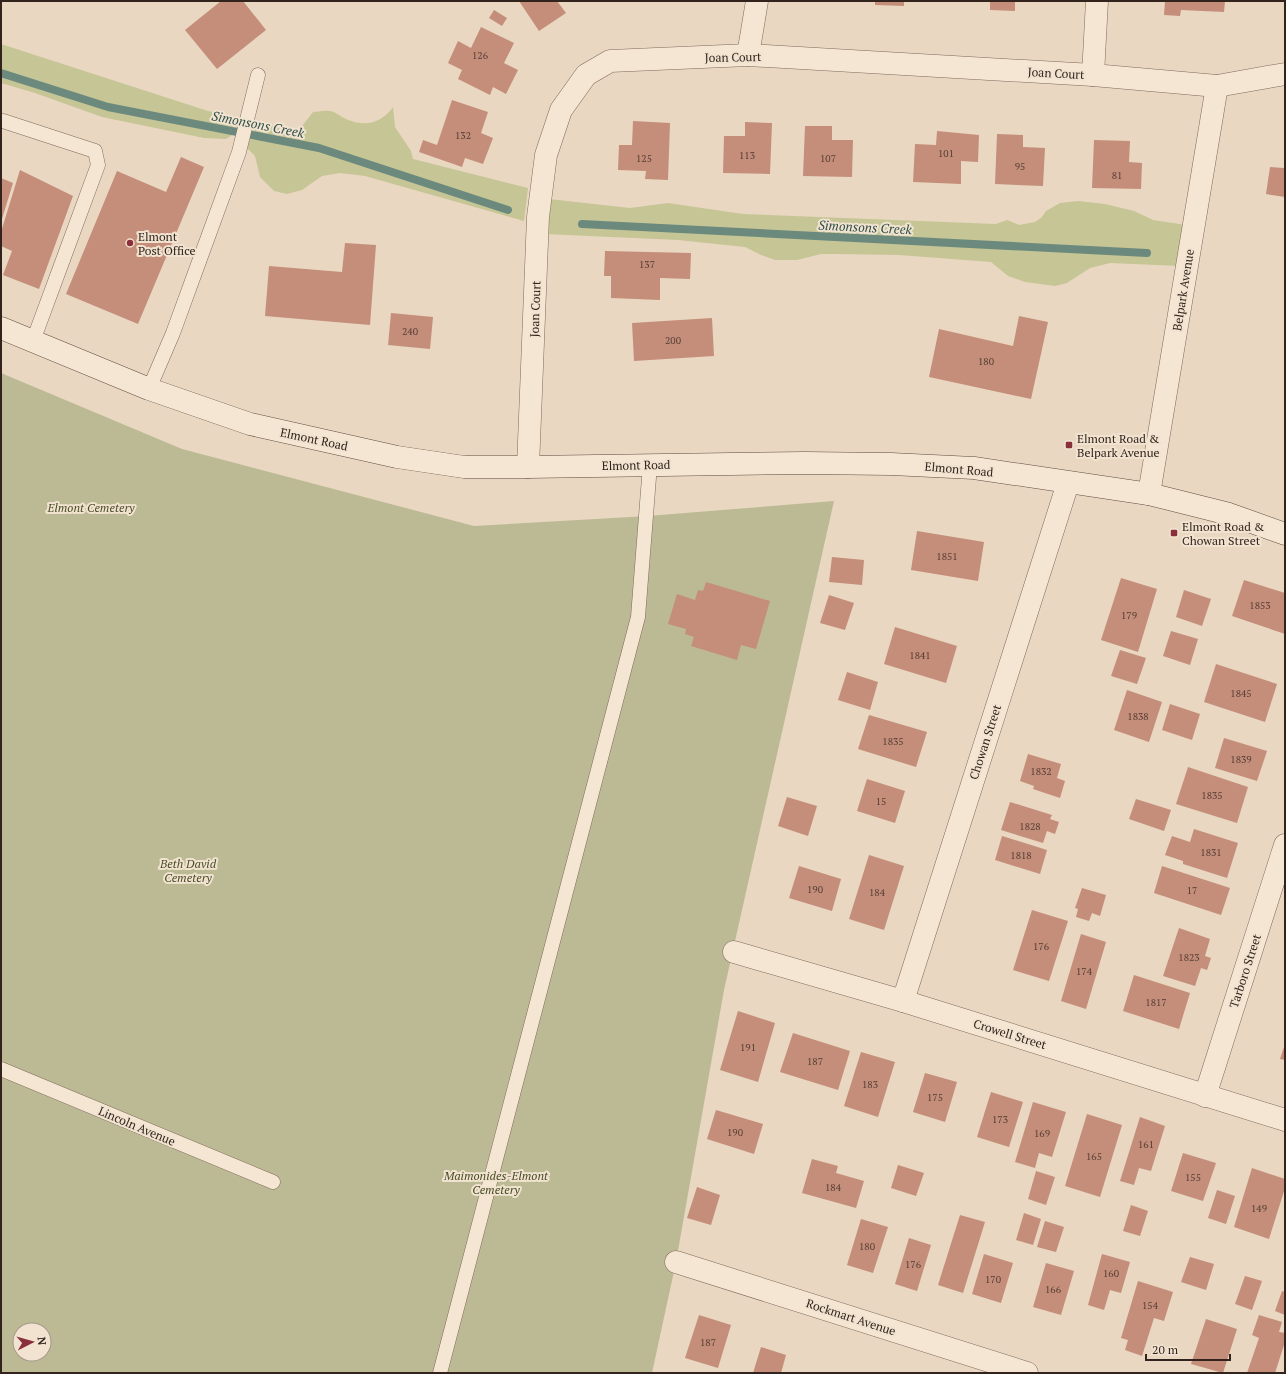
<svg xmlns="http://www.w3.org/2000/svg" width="1286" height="1374" viewBox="0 0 1286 1374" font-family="'PT Serif',serif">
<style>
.green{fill:#c6c596}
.cemetery{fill:#bbba95;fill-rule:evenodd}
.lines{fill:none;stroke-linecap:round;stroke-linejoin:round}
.stream{stroke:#6b897d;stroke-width:8}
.building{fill:#c48e7a}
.service-casing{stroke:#81695a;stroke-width:15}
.minor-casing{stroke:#81695a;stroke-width:23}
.secondary-casing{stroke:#624b3e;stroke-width:23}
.service{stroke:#f5e6d3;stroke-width:14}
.minor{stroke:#f5e6d3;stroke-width:22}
.secondary{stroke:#f5e6d3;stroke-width:22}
.poi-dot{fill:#8a303d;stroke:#f1e3d0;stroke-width:1.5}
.labels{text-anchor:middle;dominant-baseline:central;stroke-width:4;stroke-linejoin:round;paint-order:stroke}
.number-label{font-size:10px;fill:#563e34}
.street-label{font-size:12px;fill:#32241d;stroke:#f1e3d0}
.poi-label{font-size:12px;fill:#32241d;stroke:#f1e3d0;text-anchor:start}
.park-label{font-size:12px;font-style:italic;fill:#484c26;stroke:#f1e3d0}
.water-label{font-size:13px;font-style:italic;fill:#2e5049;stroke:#f1e3d0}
</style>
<rect width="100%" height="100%" fill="#e9d7c1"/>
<g class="green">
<path d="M1 44 208 111C223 114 234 114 243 128L226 139 204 138 102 117 35 93 1 83Z"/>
<path d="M393 107 395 127 411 151 413 159 528 188 524 221 365 176 340 173 322 176 302 190 287 194 274 191 260 177 255 156 245 146 244 139C259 120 272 119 289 137L299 130 313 112C318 112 324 110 329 111 335 111 341 117 346 119 364 127 381 124 393 107Z"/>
<polygon points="549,199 630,208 668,203 743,214 996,224 1007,220 1019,225 1035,222 1042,217 1046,211 1060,203 1078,201 1105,204 1134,211 1153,220 1186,225 1180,266 1110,263 1090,268 1067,283 1055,286 1025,282 1008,276 991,262 899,255 837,254 821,254 797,260 775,260 761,255 745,247 678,240 545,234"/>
</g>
<path class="cemetery" d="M1 373 182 449 474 526 648 516 834 501 724 990 676 1262 652 1373H1ZM20 1330H44V1354H20Z"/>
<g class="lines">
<g class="stream">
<polyline points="1,73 108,107 319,148 508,210"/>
<polyline points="582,224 1147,253"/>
</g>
</g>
<g class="building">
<polygon points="221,1 243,1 266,30 217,69 185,30"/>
<polygon points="519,1 557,1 566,13 539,31"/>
<polygon points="875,1 904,1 904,6 875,5"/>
<polygon points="990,1 1015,1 1015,11 990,10"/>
<polygon points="1165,1 1225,1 1224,12 1181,10 1180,16 1164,15"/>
<polygon points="494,10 507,18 502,26 489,18"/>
<polygon points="481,27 514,43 504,63 518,70 506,94 493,87 490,95 458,79 462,70 448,63 458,41 471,48"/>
<polygon points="452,100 488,112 481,133 493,138 483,164 465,158 462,167 419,152 423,140 437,145"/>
<polygon points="633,121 670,123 668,180 645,179 646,171 618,170 619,145 632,145"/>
<polygon points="745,122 772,123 770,174 723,173 724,136 745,136"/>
<polygon points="805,126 832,126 832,140 853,140 852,177 803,176"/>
<polygon points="937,131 979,135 978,162 961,161 961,184 913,182 915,144 936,145"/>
<polygon points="997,134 1023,135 1023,147 1045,148 1043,186 995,184"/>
<polygon points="1094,140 1130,141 1129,162 1142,163 1141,189 1092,188"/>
<polygon points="181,157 204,167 138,324 66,294 117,171 166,192"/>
<polygon points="1284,165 1285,197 1266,194 1270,167 1284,168"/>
<polygon points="20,170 73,196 39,289 3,275 12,251 1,246 1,232"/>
<polygon points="1,178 13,183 1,222"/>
<polygon points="345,243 376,245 370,325 265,316 269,266 342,272"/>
<polygon points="605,251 691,253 690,279 660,278 660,300 611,298 611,276 604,276"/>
<polygon points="391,313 433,317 430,349 388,345"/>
<polygon points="1019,316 1048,322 1031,399 929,377 939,329 1013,346"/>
<polygon points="712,318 714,356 634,361 632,323"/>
<polygon points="917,531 984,542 978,581 911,570"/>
<polygon points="832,557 864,560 862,585 829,582"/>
<polygon points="1121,578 1157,589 1138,652 1101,640"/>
<polygon points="1244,580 1285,593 1285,634 1232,616"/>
<polygon points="706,582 770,601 756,649 741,645 737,660 691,646 694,637 685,634 686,629 668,624 677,594 695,600 698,590 703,591"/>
<polygon points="1184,590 1211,599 1202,626 1176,617"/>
<polygon points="829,595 854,603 845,630 820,623"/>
<polygon points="895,627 957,646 946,683 884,664"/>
<polygon points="1171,631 1198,639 1190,665 1163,656"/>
<polygon points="1120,650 1146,658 1137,684 1111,676"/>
<polygon points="1216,664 1277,684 1265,722 1204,702"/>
<polygon points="847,672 878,682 870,710 838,700"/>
<polygon points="1127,690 1162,702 1149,742 1114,730"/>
<polygon points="1170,704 1200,714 1192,740 1162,730"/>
<polygon points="869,715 927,732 916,767 858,749"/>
<polygon points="1224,738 1267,751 1257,781 1215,768"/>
<polygon points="1028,754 1061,764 1057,778 1065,781 1060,798 1033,789 1034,786 1020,781"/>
<polygon points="1188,767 1248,787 1237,823 1176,804"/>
<polygon points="867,779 905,791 895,823 857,811"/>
<polygon points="787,797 817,806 808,836 778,826"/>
<polygon points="1136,799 1171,810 1164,831 1129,819"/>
<polygon points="1010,802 1052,815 1050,819 1059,822 1055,834 1047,831 1043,843 1001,830"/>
<polygon points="1194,829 1238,843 1227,878 1183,864 1183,861 1165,855 1172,836 1190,842"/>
<polygon points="1002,836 1047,850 1040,874 995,860"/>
<polygon points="869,855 904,866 884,930 849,919"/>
<polygon points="799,866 841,879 832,911 789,898"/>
<polygon points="1162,866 1230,888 1221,915 1154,893"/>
<polygon points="1082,888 1106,895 1100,916 1092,913 1089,921 1076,917 1078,909 1075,908"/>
<polygon points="1032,910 1068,921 1049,981 1013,970"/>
<polygon points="1179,928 1210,939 1205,956 1211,958 1207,970 1201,968 1195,986 1163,976"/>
<polygon points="1081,934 1106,942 1086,1009 1061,1001"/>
<polygon points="1134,975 1190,993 1179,1029 1123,1011"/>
<polygon points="738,1011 775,1023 758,1082 720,1070"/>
<polygon points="793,1033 850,1051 838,1090 780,1072"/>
<polygon points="1285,1044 1285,1060 1280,1059"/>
<polygon points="861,1052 895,1062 878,1117 844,1106"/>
<polygon points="925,1073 957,1082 945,1122 913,1112"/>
<polygon points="991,1092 1023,1102 1009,1147 977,1137"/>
<polygon points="1033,1102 1066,1112 1052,1157 1039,1153 1035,1168 1015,1162"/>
<polygon points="716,1110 763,1124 754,1154 707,1139"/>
<polygon points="1087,1114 1122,1125 1100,1197 1065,1186"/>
<polygon points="1140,1117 1165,1126 1151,1171 1139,1168 1134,1185 1120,1181"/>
<polygon points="1183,1153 1216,1163 1203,1201 1171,1191"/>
<polygon points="812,1159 838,1166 836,1173 864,1181 856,1208 802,1193"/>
<polygon points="898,1165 924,1173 916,1196 891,1188"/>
<polygon points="1252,1168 1285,1179 1285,1188 1269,1239 1234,1227"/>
<polygon points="1036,1171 1055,1177 1046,1205 1028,1199"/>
<polygon points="697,1187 720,1195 711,1225 687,1218"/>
<polygon points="1217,1190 1235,1196 1226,1224 1208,1218"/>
<polygon points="1131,1205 1148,1211 1140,1236 1123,1231"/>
<polygon points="1024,1213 1041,1219 1033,1245 1016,1240"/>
<polygon points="960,1215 985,1222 963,1293 938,1285"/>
<polygon points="861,1219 888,1227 873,1273 847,1265"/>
<polygon points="1045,1221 1064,1227 1056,1252 1037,1247"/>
<polygon points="909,1238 931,1245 917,1291 895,1284"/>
<polygon points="984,1254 1013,1263 1001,1303 972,1294"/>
<polygon points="1102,1254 1130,1262 1121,1293 1110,1290 1104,1310 1088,1305"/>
<polygon points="1190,1257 1214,1264 1206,1290 1181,1282"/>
<polygon points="1046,1263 1074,1271 1061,1315 1033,1307"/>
<polygon points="1245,1276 1262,1281 1252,1310 1235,1304"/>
<polygon points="1138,1281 1173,1292 1164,1321 1154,1318 1142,1356 1125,1350 1128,1340 1121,1338"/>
<polygon points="1282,1291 1285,1292 1285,1315 1275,1311"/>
<polygon points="699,1315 731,1325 718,1368 685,1358"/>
<polygon points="1259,1315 1282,1322 1279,1332 1285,1333 1285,1342 1275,1373 1247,1373 1259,1338 1252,1335"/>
<polygon points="1206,1319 1237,1329 1223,1373 1191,1364"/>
<polygon points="761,1347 786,1355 781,1373 753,1373"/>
</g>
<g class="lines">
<defs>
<g id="service">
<polyline points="3,121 95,151 98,165 33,341"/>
<polyline points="149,389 173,333 239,152 258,75"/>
<polyline points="1,1069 273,1182"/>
<polyline points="440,1373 638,617 650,465"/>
</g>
<g id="minor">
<polyline points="748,55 757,1"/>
<polyline points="1093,75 1097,1"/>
<polyline points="528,467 538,217 546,155 561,110 586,75 610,61 748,55 1093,75 1217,86 1285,74"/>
<polyline points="1149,494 1217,86"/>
<polyline points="734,952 903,1001 1285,1120"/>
<polyline points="903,1001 1068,483"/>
<polyline points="1205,1096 1285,845"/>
<polyline points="676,1262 1027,1373"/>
</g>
<polyline id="secondary" points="1,328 149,389 250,424 397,457 464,467 528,467 805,463 891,464 974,468 1149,494 1229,514 1285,534"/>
</defs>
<use href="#service" class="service-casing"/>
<use href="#minor" class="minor-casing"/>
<use href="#secondary" class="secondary-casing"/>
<use href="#service" class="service"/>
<use href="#minor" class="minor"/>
<use href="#secondary" class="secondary"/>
</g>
<g class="poi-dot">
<circle cx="130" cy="243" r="4"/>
<rect x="1065" y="441" width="8" height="8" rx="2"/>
<rect x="1170" y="529" width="8" height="8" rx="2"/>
</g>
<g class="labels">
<g class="number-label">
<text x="480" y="55">126</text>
<text x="463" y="135">132</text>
<text x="946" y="153">101</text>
<text x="747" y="155">113</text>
<text x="644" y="158">125</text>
<text x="828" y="158">107</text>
<text x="1020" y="166">95</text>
<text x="1117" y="175">81</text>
<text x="647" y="264">137</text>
<text x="410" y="331">240</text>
<text x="673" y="340">200</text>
<text x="986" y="361">180</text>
<text x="947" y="556">1851</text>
<text x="1260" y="605">1853</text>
<text x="1129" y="615">179</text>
<text x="920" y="655">1841</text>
<text x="1241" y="693">1845</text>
<text x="1138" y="716">1838</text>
<text x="893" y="741">1835</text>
<text x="1241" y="759">1839</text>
<text x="1041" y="771">1832</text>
<text x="1212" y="795">1835</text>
<text x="881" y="801">15</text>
<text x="1030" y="826">1828</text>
<text x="1211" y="852">1831</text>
<text x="1021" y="855">1818</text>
<text x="815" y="889">190</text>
<text x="1192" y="890">17</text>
<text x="877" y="892">184</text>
<text x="1041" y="946">176</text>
<text x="1189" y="957">1823</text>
<text x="1084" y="971">174</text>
<text x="1156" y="1002">1817</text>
<text x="748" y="1047">191</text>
<text x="815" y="1061">187</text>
<text x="870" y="1084">183</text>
<text x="935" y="1097">175</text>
<text x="1000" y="1119">173</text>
<text x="735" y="1132">190</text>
<text x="1042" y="1133">169</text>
<text x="1146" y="1144">161</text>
<text x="1094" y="1156">165</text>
<text x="1193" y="1177">155</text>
<text x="833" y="1187">184</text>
<text x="1259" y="1208">149</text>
<text x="867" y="1246">180</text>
<text x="913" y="1264">176</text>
<text x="1111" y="1273">160</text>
<text x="993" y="1279">170</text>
<text x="1053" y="1289">166</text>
<text x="1150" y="1305">154</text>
<text x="708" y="1342">187</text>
</g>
<g class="street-label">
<text transform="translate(733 57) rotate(-1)">Joan Court</text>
<text transform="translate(1056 73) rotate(3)">Joan Court</text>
<text transform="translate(1183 290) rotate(-81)">Belpark Avenue</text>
<text transform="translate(535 309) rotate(-88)">Joan Court</text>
<text transform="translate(314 439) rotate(12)">Elmont Road</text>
<text transform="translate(636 465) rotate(-1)">Elmont Road</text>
<text transform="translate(959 469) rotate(5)">Elmont Road</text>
<text transform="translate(985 742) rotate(-72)">Chowan Street</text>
<text transform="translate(1245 971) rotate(-72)">Tarboro Street</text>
<text transform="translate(1010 1034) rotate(17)">Crowell Street</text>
<text transform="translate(137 1126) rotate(23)">Lincoln Avenue</text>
<text transform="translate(851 1317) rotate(18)">Rockmart Avenue</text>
</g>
<g class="poi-label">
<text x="138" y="236">Elmont<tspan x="138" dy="14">Post Office</tspan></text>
<text x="1077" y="438">Elmont Road &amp;<tspan x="1077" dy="14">Belpark Avenue</tspan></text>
<text x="1182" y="526">Elmont Road &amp;<tspan x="1182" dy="14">Chowan Street</tspan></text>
</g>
<g class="park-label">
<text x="91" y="507">Elmont Cemetery</text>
<text x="188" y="863">Beth David<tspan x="188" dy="14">Cemetery</tspan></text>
<text x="496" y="1175">Maimonides-Elmont<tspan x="496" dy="14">Cemetery</tspan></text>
</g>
<g class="water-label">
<text transform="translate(258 124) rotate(11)">Simonsons Creek</text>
<text transform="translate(865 227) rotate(3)">Simonsons Creek</text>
</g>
</g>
<rect width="1286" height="1374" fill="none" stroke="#32241d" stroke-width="4"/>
<g transform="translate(32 1342) rotate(84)"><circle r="19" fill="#f1e3d0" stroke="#a59788"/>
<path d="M0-3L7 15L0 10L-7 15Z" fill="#8a303d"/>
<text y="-6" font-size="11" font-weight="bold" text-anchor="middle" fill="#32241d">N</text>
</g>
<path d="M1146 1354v6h84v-6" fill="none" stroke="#32241d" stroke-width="2"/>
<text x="1152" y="1354" font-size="12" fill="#32241d" stroke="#f1e3d0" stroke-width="3" paint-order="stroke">20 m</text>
</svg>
